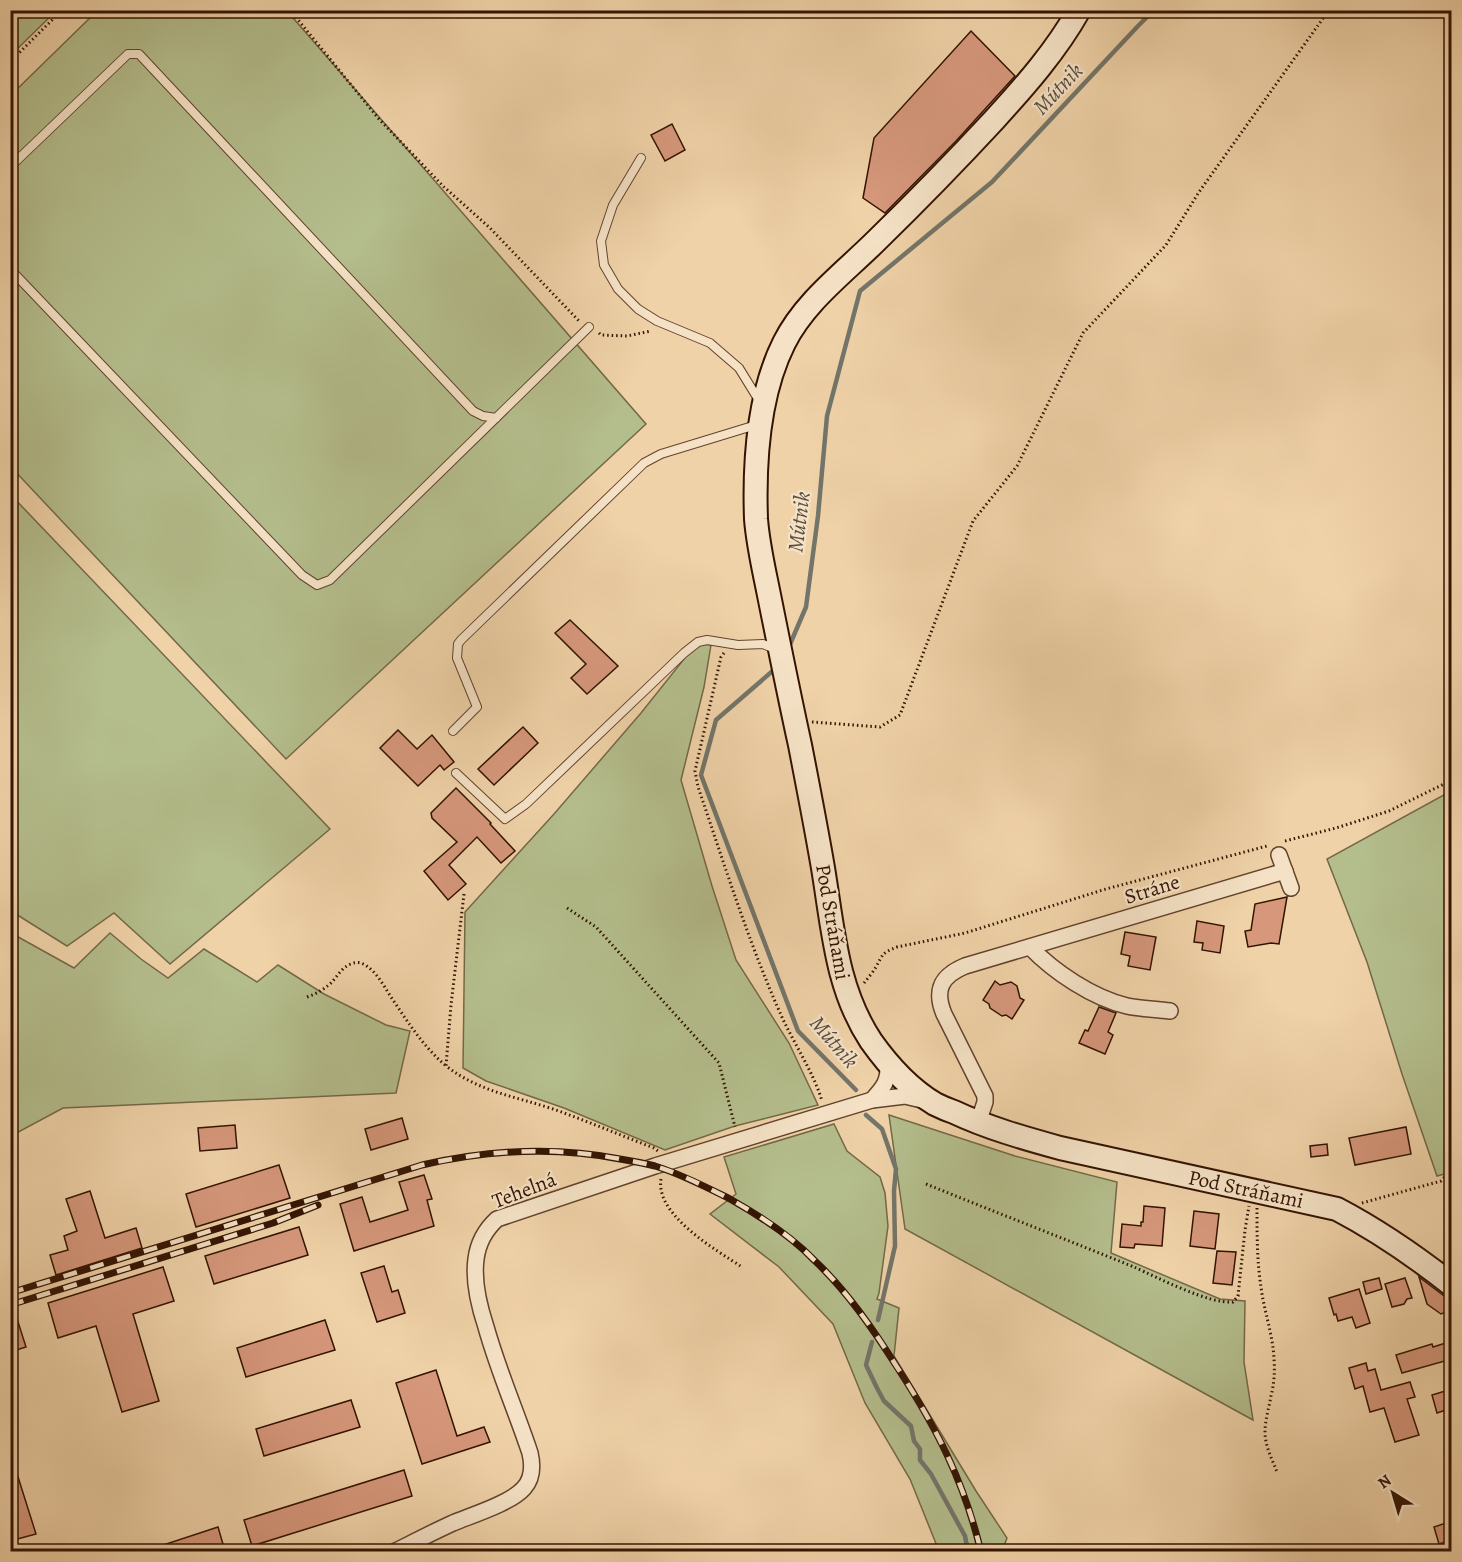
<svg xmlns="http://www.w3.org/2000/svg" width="1462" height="1562" viewBox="0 0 1462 1562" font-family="Alegreya,serif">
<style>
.green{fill:#b4bd8c;stroke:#746847;stroke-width:1.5}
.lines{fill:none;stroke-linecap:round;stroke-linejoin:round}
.stream{stroke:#73756a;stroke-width:4.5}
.building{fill:#d6977b;stroke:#331302;stroke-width:1.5}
.lane-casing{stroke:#62432c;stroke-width:10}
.street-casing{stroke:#62432c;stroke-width:18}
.secondary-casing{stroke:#331302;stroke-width:26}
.path{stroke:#331302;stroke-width:3;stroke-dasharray:1.5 3;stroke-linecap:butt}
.lane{stroke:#f5e2c6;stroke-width:8}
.street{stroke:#f5e2c6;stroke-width:15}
.secondary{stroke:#f5e2c6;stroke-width:22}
.rail-casing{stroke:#331302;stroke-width:7}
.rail{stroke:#f5e2c6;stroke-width:4.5;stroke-dasharray:14;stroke-linecap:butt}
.labels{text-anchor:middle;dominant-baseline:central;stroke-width:4.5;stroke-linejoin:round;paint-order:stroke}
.street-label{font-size:21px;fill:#331302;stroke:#f5e2c6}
.water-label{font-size:22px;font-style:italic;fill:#584c3f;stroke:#f5e2c6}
</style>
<rect width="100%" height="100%" fill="#f0d2a8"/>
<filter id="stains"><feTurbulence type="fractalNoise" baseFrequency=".00333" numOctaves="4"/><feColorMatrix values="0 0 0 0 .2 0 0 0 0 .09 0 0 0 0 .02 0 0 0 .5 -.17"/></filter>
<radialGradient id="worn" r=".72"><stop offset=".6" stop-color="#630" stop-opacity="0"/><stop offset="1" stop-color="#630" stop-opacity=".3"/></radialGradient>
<g class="green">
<polygon points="11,10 56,10 56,11 11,55"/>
<polygon points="97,11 287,11 646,424 286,759 11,467 11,95"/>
<polygon points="10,494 330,829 170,964 114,913 67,946 11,911"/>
<polygon points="703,644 711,645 704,687 681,780 712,886 736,960 789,1043 818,1105 735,1126 665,1150 564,1108 486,1081 463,1068 465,912 554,814 641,713 692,649"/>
<polygon points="1451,791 1452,1172 1437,1176 1402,1074 1367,962 1327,859"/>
<polygon points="11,933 74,968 110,933 141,959 168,978 204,949 257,982 278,965 324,994 386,1025 410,1031 396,1093 63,1108 11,1136"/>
<polygon points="889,1115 1015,1156 1117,1182 1111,1253 1220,1299 1245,1301 1244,1362 1253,1420 905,1229"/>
<polygon points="834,1124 847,1151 880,1177 885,1193 888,1226 879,1293 877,1299 899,1308 894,1356 976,1491 1007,1538 1002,1551 939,1551 910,1479 865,1403 833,1324 779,1267 710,1214 736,1194 724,1157"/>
</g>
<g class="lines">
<g class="stream">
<polyline points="788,649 806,607 818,516 827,416 860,291 992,182 1138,26 1154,10"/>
<polyline points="776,668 716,720 701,775 798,1031 856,1090"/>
<polyline points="866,1115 882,1129 896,1169 894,1191 895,1246 878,1320"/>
<polyline points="872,1342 866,1365 877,1388 884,1401 911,1426 914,1441 920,1449 920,1460 931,1474 965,1536 968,1552"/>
</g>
</g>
<g class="building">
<polygon points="971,31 1015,76 956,141 885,213 863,198 874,138"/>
<polygon points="672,124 685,150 665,161 651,135"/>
<polygon points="570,620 618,666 587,694 571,678 586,664 555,633"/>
<polygon points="523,727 538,743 494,785 478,769"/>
<polygon points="398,730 417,749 432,735 454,762 444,770 440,765 418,786 380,748"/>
<polygon points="456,788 491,823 490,824 515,851 501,863 477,837 449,865 466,884 448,900 424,871 457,842 432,818 431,813"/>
<polygon points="1287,897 1279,944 1271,943 1248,947 1245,931 1251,930 1255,904"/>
<polygon points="1197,921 1224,926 1220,953 1202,950 1203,943 1194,942"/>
<polygon points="1125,932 1156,937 1150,970 1128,966 1130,956 1121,954"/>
<polygon points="995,981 1000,985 1011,982 1017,986 1020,998 1024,1000 1012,1019 1006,1015 1002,1016 990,1008 989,1004 983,1000"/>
<polygon points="1099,1007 1116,1013 1108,1032 1113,1035 1105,1054 1079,1043 1085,1030 1088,1031"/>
<polygon points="402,1118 408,1139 371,1150 365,1129"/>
<polygon points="235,1125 237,1148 200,1151 198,1128"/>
<polygon points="1406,1127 1411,1154 1355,1165 1349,1138"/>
<polygon points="1327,1144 1328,1155 1311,1157 1310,1146"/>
<polygon points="279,1165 290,1198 196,1227 186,1194"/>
<polygon points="424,1175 432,1199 427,1200 434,1226 354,1251 340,1204 362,1197 370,1222 408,1210 399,1182"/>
<polygon points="90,1191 105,1238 136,1228 142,1248 56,1275 50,1255 68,1250 64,1236 77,1231 66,1199"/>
<polygon points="1144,1206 1165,1208 1162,1246 1135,1244 1134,1248 1120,1247 1122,1224 1141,1226 1141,1222 1143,1222"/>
<polygon points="1194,1211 1219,1214 1215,1249 1190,1246"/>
<polygon points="299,1227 308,1255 214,1284 205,1256"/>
<polygon points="1217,1251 1236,1252 1232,1285 1213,1283"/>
<polygon points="384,1266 392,1292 398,1290 405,1313 377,1322 361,1273"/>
<polygon points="163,1267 174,1301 133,1314 159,1401 122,1412 96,1326 58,1338 48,1303"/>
<polygon points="1419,1277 1452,1302 1452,1310 1441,1314 1427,1304"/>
<polygon points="1379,1278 1382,1289 1366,1294 1363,1282"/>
<polygon points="1405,1278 1412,1298 1407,1299 1404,1304 1392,1307 1385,1284"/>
<polygon points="1359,1289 1370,1323 1356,1328 1352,1317 1338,1321 1336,1314 1334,1315 1329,1298"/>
<polygon points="10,1306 13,1306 26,1347 10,1352"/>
<polygon points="325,1320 335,1350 246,1377 237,1348"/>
<polygon points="1452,1341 1452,1359 1402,1373 1396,1355 1432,1344 1433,1347"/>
<polygon points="1366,1363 1368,1371 1375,1369 1381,1390 1410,1382 1415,1397 1407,1399 1419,1435 1395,1442 1384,1408 1370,1412 1363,1386 1355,1389 1349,1368"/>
<polygon points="436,1370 457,1436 484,1427 490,1442 422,1464 396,1383"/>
<polygon points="1452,1389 1452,1408 1437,1413 1432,1395"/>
<polygon points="351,1400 360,1427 264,1456 256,1429"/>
<polygon points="10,1461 13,1461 36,1534 10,1541"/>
<polygon points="404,1470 412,1496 252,1546 244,1520"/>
<polygon points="1452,1521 1452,1540 1439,1544 1434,1527"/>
<polygon points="218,1527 225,1551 151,1551 151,1549"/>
</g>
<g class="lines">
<defs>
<g id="lane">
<polyline points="641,158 613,205 601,241 604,265 618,289 638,309 657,321 710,343 739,368 760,402"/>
<polyline points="10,167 128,54 139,54 473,411 483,416 496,418"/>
<polyline points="10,269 302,575 317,585 330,580 589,327"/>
<polyline points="453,731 477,707 457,658 458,644 461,640 644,463 661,454 756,425"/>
<polyline points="456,773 505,819 526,804 684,653 698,642 707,640 738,645 763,644 775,649"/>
</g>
<g id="street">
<polyline points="1279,855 1291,888"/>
<path d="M1030 947C1054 972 1093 998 1127 1006 1141 1009 1156 1009 1170 1011"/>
<path d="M872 1100C884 1087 889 1081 888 1062"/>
<path d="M978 1123 985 1102V1096L944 1014C934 990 941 976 965 966L1285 871"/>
<path d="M394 1552C414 1542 433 1532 453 1523 472 1515 511 1503 524 1488 533 1478 533 1466 530 1453 516 1411 498 1370 486 1327 479 1306 473 1281 476 1259 478 1243 485 1230 497 1219L655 1166 872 1100 905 1096 926 1101"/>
</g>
<path id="secondary" d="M1079 10C1056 51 1025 86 994 120 956 161 917 201 877 240 845 272 805 301 784 343 758 395 754 462 756 519 758 545 764 570 769 595 779 645 789 695 800 745 808 786 816 827 823 868 833 928 836 988 871 1041 888 1065 910 1089 935 1104 941 1107 948 1110 954 1112 988 1128 1024 1138 1060 1148L1337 1209C1379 1231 1415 1256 1452 1285"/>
</defs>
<use href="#lane" class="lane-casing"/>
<use href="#street" class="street-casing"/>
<use href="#secondary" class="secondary-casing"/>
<g class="path">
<polyline points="290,10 379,119 444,187 490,228 580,322"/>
<polyline points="10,62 62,10"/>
<polyline points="599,333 601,335 627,336 651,331"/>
<path d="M724 653 721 657 695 771 698 787C724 863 748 941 781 1015 794 1044 813 1071 822 1101"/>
<polyline points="812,722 880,727 900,715 973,521 1017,466 1083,333 1166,245 1199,192 1329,10"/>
<polyline points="1285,841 1336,828 1389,811 1452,780"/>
<path d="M464 894 451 1005 446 1066C480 1092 514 1096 553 1109 587 1121 620 1135 654 1148L658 1151"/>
<polyline points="567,908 596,927 719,1063 735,1127"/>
<path d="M864 983C868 978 873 972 876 967 883 954 882 953 897 947L965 933 1106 889 1267 846"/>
<path d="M307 997C316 994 323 990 331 983 337 977 342 967 351 964 357 961 363 963 368 967 379 975 386 990 393 1000 409 1024 424 1047 446 1066"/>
<path d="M661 1179C655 1215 716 1250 742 1267"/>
<path d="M926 1184C995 1212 1065 1239 1134 1267 1159 1278 1208 1304 1233 1302L1238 1296 1245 1230 1249 1206"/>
<polyline points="1362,1203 1441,1181 1452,1169"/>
<path d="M1257 1208C1257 1235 1257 1261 1261 1287 1264 1311 1273 1335 1274 1359 1275 1372 1274 1384 1271 1396 1269 1408 1265 1420 1265 1432 1265 1446 1272 1459 1277 1472"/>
</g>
<use href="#lane" class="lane"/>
<use href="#street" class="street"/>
<use href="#secondary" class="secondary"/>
<defs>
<g id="rail">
<path d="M10 1293 422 1165C488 1150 554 1146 620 1159 632 1161 644 1163 655 1166 681 1174 706 1187 730 1199 760 1216 790 1235 814 1260 847 1291 873 1329 897 1367 936 1427 964 1481 981 1552"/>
<polyline points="10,1305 273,1223 318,1205"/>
</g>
</defs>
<use href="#rail" class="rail-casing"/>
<use href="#rail" class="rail"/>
</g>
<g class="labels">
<g class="street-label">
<text transform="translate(1152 889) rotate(-17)">Stráne</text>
<text transform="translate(833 922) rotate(80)">Pod Stráňami</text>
<text transform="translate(1246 1189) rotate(12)">Pod Stráňami</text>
<text transform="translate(524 1190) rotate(-21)">Tehelná</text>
</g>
<g class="water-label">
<text transform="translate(1058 89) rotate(-47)">Mútnik</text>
<text transform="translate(799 522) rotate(-83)">Mútnik</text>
<text transform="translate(834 1042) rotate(49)">Mútnik</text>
</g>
</g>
<rect width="1462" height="1562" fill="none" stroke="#f0d2a8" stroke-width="36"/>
<rect x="12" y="12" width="1438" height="1538" fill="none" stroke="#331302" stroke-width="3"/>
<rect x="18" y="18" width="1426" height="1526" fill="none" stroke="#331302" stroke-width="1.5"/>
<g transform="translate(1393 1493) rotate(323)" stroke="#f5e2c6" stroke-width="4.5" paint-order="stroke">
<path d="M0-4.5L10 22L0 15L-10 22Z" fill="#331302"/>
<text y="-9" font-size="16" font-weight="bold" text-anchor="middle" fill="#331302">N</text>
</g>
<rect width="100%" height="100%" filter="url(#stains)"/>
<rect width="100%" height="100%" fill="url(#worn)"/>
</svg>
